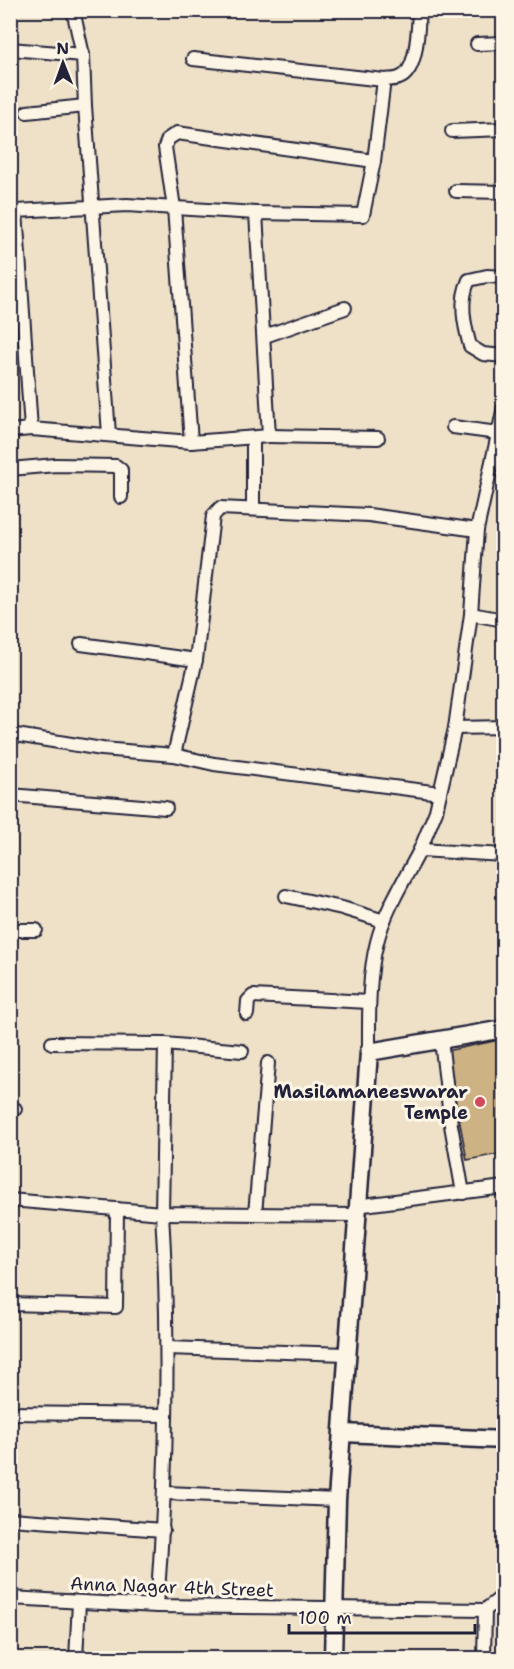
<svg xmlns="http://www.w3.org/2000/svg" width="514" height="1669" viewBox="0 0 514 1669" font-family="'Shantell Sans',sans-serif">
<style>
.building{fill:#cdb283;stroke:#22223b;stroke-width:1.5}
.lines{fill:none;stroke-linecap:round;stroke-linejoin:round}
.street-casing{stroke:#22223b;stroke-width:16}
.secondary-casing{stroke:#22223b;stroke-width:21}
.street{stroke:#fcf5e5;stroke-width:12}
.secondary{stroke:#fcf5e5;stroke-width:16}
.poi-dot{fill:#d1495b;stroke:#fcf5e5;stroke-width:2}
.labels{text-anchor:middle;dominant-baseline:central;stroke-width:6;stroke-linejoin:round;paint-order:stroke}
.poi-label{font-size:18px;font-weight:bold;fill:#22223b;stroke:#fcf5e5;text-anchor:end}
.street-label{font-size:18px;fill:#22223b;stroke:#fcf5e5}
</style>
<rect width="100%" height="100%" fill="#eee1c8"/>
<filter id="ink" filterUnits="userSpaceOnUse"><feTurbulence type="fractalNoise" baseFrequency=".0167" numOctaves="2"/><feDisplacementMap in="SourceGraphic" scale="12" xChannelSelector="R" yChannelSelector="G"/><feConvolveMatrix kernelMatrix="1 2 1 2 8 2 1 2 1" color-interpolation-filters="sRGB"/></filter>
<g filter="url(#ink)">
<polygon class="building" points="504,1039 504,1153 467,1160 446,1051"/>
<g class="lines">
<defs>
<g id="street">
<polyline points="73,10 83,55 85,106 109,434"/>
<polyline points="477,44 504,43"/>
<polyline points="10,49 83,55"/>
<polyline points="193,59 384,80"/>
<polyline points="27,112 85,106"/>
<polyline points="452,131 504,129"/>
<polyline points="456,191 504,192"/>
<polygon points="127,205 256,213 269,436 191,442 31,429 16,211"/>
<polyline points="256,213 363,215 374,161"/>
<path d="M504 277 487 276 469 280C459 301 464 324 470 346L483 354 504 356"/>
<polyline points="265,336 345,308"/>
<polyline points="453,427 498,433"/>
<polyline points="10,431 31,429"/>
<polyline points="269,436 378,438"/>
<polyline points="253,439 253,509"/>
<path d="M191 442 174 208 165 147 168 139 177 133 374 161 384 80C389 79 395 80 399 78 418 72 418 27 419 10"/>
<polyline points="10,469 56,465 116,466 121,470 121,497"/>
<polyline points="477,530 504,407"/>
<polyline points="471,614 504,620"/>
<polyline points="81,644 196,660 213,516 220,508 369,515 477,530 471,614 455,728 504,727"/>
<polyline points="10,734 102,749 174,755 214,764 440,793 455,728"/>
<polyline points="174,755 196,660"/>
<polyline points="10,795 166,808"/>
<polyline points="420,850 436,811 440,793"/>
<polyline points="286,896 342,908 384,921"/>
<polyline points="10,930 36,930"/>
<polyline points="247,1014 248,1001 253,996 369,1002"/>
<polyline points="441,1040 451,1125 463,1193"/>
<polyline points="52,1043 165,1044 242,1051"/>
<polyline points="165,1044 162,1213 356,1215"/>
<path d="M369 1052C369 1016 368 977 377 942 385 910 405 879 420 850L504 855"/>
<polyline points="10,1109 15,1109"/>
<path d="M10 1200 162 1213C170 1344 167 1475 157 1606"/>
<polyline points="356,1206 504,1187"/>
<polyline points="255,1214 268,1063"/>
<polyline points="10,1304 116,1307 117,1209"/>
<polyline points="167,1348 347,1354"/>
<polyline points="10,1413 166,1415"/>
<polyline points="166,1493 337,1500"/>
<polyline points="10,1519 163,1530"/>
<polyline points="10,1598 157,1606 485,1610 484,1658"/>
<polyline points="485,1610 504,1595"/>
<polyline points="76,1658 79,1603"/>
</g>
<g id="secondary">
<polyline points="343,1433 504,1440"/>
<polyline points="333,1658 337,1500 369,1052 504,1029"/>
</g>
</defs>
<use href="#street" class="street-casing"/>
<use href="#secondary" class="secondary-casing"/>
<use href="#street" class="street"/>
<use href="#secondary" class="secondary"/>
</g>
</g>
<circle class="poi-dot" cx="480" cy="1102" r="6"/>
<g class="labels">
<g class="poi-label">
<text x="468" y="1092">Masilamaneeswarar<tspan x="468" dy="21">Temple</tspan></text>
</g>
<g class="street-label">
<text transform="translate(172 1587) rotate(2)">Anna Nagar 4th Street</text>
</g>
</g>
<rect width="514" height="1669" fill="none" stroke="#fcf5e5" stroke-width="36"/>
<rect x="18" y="18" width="478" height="1633" fill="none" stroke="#22223b" stroke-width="2" filter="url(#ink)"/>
<g transform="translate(63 63) rotate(359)" stroke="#fcf5e5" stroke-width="4.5" paint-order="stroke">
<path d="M0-4.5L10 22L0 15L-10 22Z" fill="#22223b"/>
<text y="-9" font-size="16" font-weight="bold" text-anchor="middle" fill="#22223b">N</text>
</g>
<path d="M289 1624v9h186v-9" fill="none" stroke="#22223b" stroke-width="3"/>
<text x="298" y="1624" font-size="18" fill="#22223b" stroke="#fcf5e5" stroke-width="4.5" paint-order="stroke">100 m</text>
</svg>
